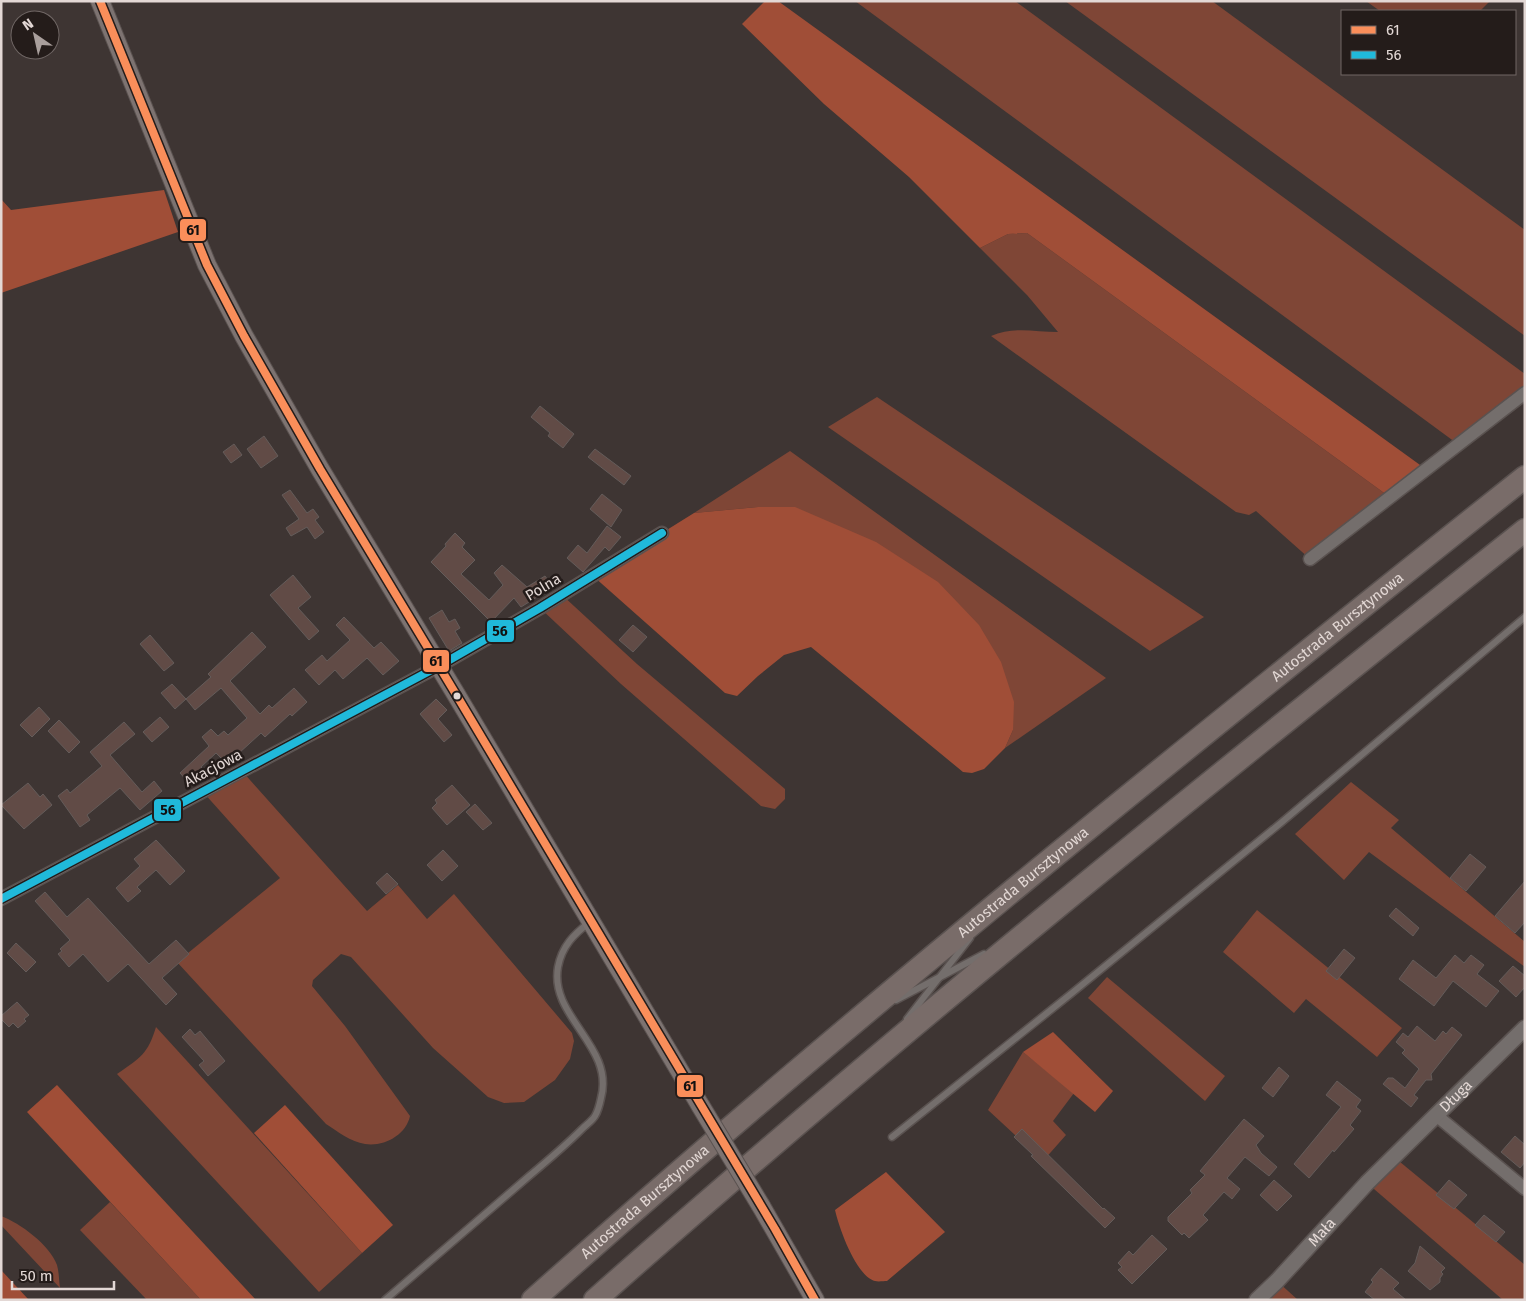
<svg xmlns="http://www.w3.org/2000/svg" width="1526" height="1301" viewBox="0 0 1526 1301" font-family="'Fira Sans',sans-serif">
<style>
.green{fill:#7f4636}
.forest{fill:#a04e37}
.building{fill:#614b46;stroke:#645c5a}
.lines{fill:none;stroke-linecap:round;stroke-linejoin:round}
.service-casing{stroke:#5a5250;stroke-width:9}
.minor-casing{stroke:#5a5250;stroke-width:15}
.tertiary-casing{stroke:#5a5250;stroke-width:18}
.secondary-casing{stroke:#5a5250;stroke-width:20}
.motorway-casing{stroke:#5a5250;stroke-width:25}
.service{stroke:#746e6c;stroke-width:6}
.minor{stroke:#746e6c;stroke-width:12}
.tertiary{stroke:#746e6c;stroke-width:15}
.secondary{stroke:#7d7371;stroke-width:18}
.motorway{stroke:#796c69;stroke-width:22}
.secondary-bridge-casing{stroke:#5a5250;stroke-width:20;stroke-linecap:butt}
.secondary-bridge{stroke:#7d7371;stroke-width:18}
.bus-1-casing{stroke:#241c1a;stroke-width:11}
.bus-2-casing{stroke:#241c1a;stroke-width:11}
.bus-1{stroke:#fa8e5a;stroke-width:8}
.bus-2{stroke:#20b9da;stroke-width:8}
.bus-dot{fill:#e3d8d5;stroke:#241c1a;stroke-width:2}
.labels{text-anchor:middle;dominant-baseline:central;stroke-width:5;stroke-linejoin:round;paint-order:stroke}
.street-label{font-size:15px;fill:#e3d8d5;stroke:#241c1a}
.line-badge{stroke:#241c1a;stroke-width:2}
.pale-badge-label{font-size:14px;text-anchor:middle;font-weight:bold;fill:#111}
</style>
<rect width="100%" height="100%" fill="#3e3533"/>
<g class="green">
<polygon points="855,1 1015,1 1525,374 1525,393 1459,445"/>
<polygon points="1065,1 1212,1 1525,230 1525,336"/>
<polygon points="1366,1 1490,1 1480,11 1380,11"/>
<path d="M1027 233 1391 498 1310 559 1256 511 1249 515 1236 512 991 336C1013 326 1035 332 1058 332L1027 295 980 248 1008 234Z"/>
<polygon points="877,397 1204,617 1150,651 828,427"/>
<polygon points="790,451 1106,678 1005,748 1013,730 758,507 694,513"/>
<polygon points="562,595 637,664 785,789 785,799 775,809 761,806 621,684 540,608"/>
<path d="M242 771 367 911 398 885 427 919 454 894 572 1033 574 1041 570 1059 555 1080 524 1102 504 1103 488 1097 433 1048 351 957 341 954 313 980 312 986 345 1026 410 1116C406 1135 384 1147 365 1144 351 1142 337 1131 326 1124L177 962 280 878 203 792Z"/>
<polygon points="1351,782 1399,820 1391,828 1525,942 1525,967 1369,852 1344,880 1295,834"/>
<polygon points="1257,910 1402,1028 1377,1057 1306,999 1294,1013 1223,952"/>
<polygon points="1107,977 1225,1076 1205,1101 1088,998"/>
<path d="M156 1027 362 1253 319 1292 117 1074C140 1058 148 1054 156 1027Z"/>
<polygon points="1023,1052 1074,1093 1053,1121 1066,1135 1043,1161 988,1110"/>
<polygon points="1394,1157 1525,1265 1525,1300 1503,1300 1367,1183"/>
<polygon points="110,1202 201,1300 147,1300 80,1230"/>
<path d="M1 1216C20 1223 50 1245 57 1265 59 1272 59 1281 60 1288L1 1225Z"/>
<polygon points="1277,1281 1298,1300 1257,1300"/>
</g>
<g class="forest">
<polygon points="765,1 778,1 1427,470 1391,498 1027,233 1008,234 980,248 909,177 824,104 742,24"/>
<polygon points="164,190 178,232 1,293 1,199 11,210"/>
<polygon points="758,507 795,507 876,542 938,582 979,625 1001,662 1014,702 1013,730 1005,748 984,769 972,773 963,772 811,647 784,655 758,676 737,696 725,693 593,576 694,513"/>
<polygon points="1053,1032 1113,1091 1095,1112 1023,1052"/>
<polygon points="57,1085 256,1300 201,1300 27,1112"/>
<polygon points="285,1105 393,1225 362,1253 254,1133"/>
<path d="M886 1172 945 1232 887 1281C884 1281 878 1282 875 1281 856 1276 839 1228 835 1210Z"/>
<polygon points="1,1270 29,1300 1,1300"/>
</g>
<g class="building">
<polygon points="540,406 574,434 563,448 548,436 550,433 531,417"/>
<polygon points="264,436 278,456 261,468 247,449"/>
<polygon points="234,444 242,455 231,463 223,452"/>
<polygon points="595,449 631,476 624,485 588,457"/>
<polygon points="290,490 307,513 313,509 319,517 315,520 324,532 315,539 307,527 291,536 286,528 299,519 282,495"/>
<polygon points="602,494 622,510 611,527 590,509"/>
<polygon points="607,526 621,537 609,551 605,547 583,572 567,558 578,545 587,553"/>
<polygon points="455,533 465,543 462,547 475,560 461,574 489,600 503,585 494,573 502,565 527,587 545,576 553,587 521,607 514,598 491,622 431,562 446,546 445,544"/>
<polygon points="293,575 311,597 298,608 319,631 309,640 270,595"/>
<polygon points="442,610 449,622 455,619 460,628 455,631 462,643 449,651 429,618"/>
<polygon points="344,617 374,648 381,642 399,661 383,675 367,658 343,679 335,670 319,685 305,670 322,655 327,661 350,640 336,625"/>
<polygon points="633,625 647,637 633,652 619,640"/>
<polygon points="252,632 266,647 230,681 260,714 269,705 272,708 294,688 307,702 292,716 290,714 265,737 261,733 227,764 216,753 201,767 204,770 189,783 180,773 209,746 202,737 211,729 218,736 224,731 228,735 247,718 221,688 195,710 186,699 211,677 208,674"/>
<polygon points="150,635 174,663 164,671 140,644"/>
<polygon points="172,684 186,699 175,709 161,693"/>
<polygon points="436,699 447,710 438,719 452,735 444,742 420,714"/>
<polygon points="39,707 50,719 32,737 20,725"/>
<polygon points="160,717 169,727 152,742 143,732"/>
<polygon points="59,720 80,742 69,753 48,731"/>
<polygon points="124,722 135,734 110,755 142,792 154,781 162,791 140,810 120,788 87,815 90,820 80,827 58,796 67,789 70,793 102,766 90,752"/>
<polygon points="28,783 40,797 43,794 52,805 24,829 1,805"/>
<polygon points="452,785 470,805 447,825 432,808 437,803 435,800"/>
<polygon points="475,804 492,823 483,830 466,812"/>
<polygon points="156,840 185,871 170,885 156,870 137,887 141,891 128,902 116,888 140,866 134,859"/>
<polygon points="443,850 458,866 442,881 427,865"/>
<polygon points="1470,854 1486,867 1466,891 1450,878"/>
<polygon points="387,873 398,884 386,894 376,883"/>
<polygon points="1525,881 1525,922 1515,933 1495,916"/>
<polygon points="45,892 67,917 88,898 149,964 176,940 189,954 162,978 177,994 166,1005 128,964 108,982 83,954 69,967 58,954 62,951 60,949 70,940 35,901"/>
<polygon points="1396,908 1419,928 1413,936 1389,916"/>
<polygon points="16,943 36,962 26,972 7,953"/>
<polygon points="1344,949 1355,958 1337,980 1326,971"/>
<polygon points="1455,955 1464,963 1471,955 1484,965 1477,974 1499,991 1486,1007 1453,981 1434,1006 1399,979 1413,960 1436,978"/>
<polygon points="1513,966 1525,976 1525,987 1516,997 1499,981"/>
<polygon points="17,1002 29,1015 24,1019 26,1021 18,1028 13,1023 9,1027 1,1019 1,1016"/>
<polygon points="1417,1026 1435,1041 1443,1031 1446,1034 1452,1027 1462,1035 1431,1074 1432,1080 1426,1080 1414,1095 1418,1098 1411,1107 1383,1084 1388,1078 1393,1078 1405,1088 1419,1069 1402,1053 1405,1050 1396,1042 1403,1033 1408,1037"/>
<polygon points="190,1029 195,1035 200,1031 225,1061 208,1076 199,1065 204,1061 182,1037"/>
<polygon points="1279,1067 1289,1076 1273,1097 1262,1088"/>
<polygon points="1337,1081 1361,1100 1356,1107 1361,1111 1350,1125 1354,1129 1334,1152 1333,1150 1309,1178 1294,1164 1341,1107 1326,1095"/>
<polygon points="1244,1119 1264,1136 1256,1145 1261,1153 1277,1167 1269,1176 1245,1157 1227,1178 1240,1189 1232,1199 1224,1192 1203,1215 1208,1220 1189,1238 1184,1233 1182,1235 1168,1221 1168,1217 1192,1193 1190,1190 1205,1175 1200,1171"/>
<polygon points="1022,1129 1103,1209 1104,1208 1115,1218 1105,1228 1031,1156 1033,1155 1014,1137"/>
<polygon points="1515,1136 1525,1145 1525,1162 1520,1168 1501,1152"/>
<polygon points="1274,1180 1292,1196 1277,1211 1260,1195"/>
<polygon points="1449,1180 1467,1195 1454,1209 1436,1195"/>
<polygon points="1484,1215 1505,1232 1496,1242 1475,1225"/>
<polygon points="1152,1235 1167,1249 1132,1284 1118,1270 1122,1267 1118,1263 1129,1251 1133,1255"/>
<polygon points="1420,1246 1445,1268 1441,1272 1443,1274 1440,1278 1440,1282 1430,1290 1408,1271 1415,1263"/>
<polygon points="1381,1268 1399,1283 1393,1289 1406,1300 1375,1300 1365,1292 1373,1282 1371,1280"/>
</g>
<g class="lines">
<defs>
<g id="service">
<polyline points="896,1000 984,954"/>
<polyline points="907,1019 970,938"/>
<polyline points="892,1137 1072,993 1282,822 1525,617"/>
<path d="M385 1300C432 1259 480 1218 528 1177 546 1162 565 1146 582 1129 586 1125 592 1121 595 1116 598 1111 600 1103 601 1098 615 1046 549 1017 558 967 562 946 574 934 590 922"/>
</g>
<g id="minor">
<polyline points="1310,559 1525,393"/>
<polyline points="1,899 439,666 540,608 662,533"/>
<polyline points="1436,1115 1525,1189"/>
</g>
<g id="tertiary">
<path id="s1" d="M1257 1300 1277 1281 1367 1183 1525 1028"/>
</g>
<g id="secondary">
<polyline points="100,1 207,265 244,336 320,469 457,696 700,1105"/>
<polyline points="761,1206 815,1300"/>
</g>
<g id="motorway">
<path id="s2" d="M533 1300C854 1014 1189 745 1525 477"/>
<path d="M595 1300C896 1033 1210 781 1525 530"/>
</g>
</defs>
<use href="#service" class="service-casing"/>
<use href="#minor" class="minor-casing"/>
<use href="#tertiary" class="tertiary-casing"/>
<use href="#secondary" class="secondary-casing"/>
<use href="#motorway" class="motorway-casing"/>
<use href="#service" class="service"/>
<use href="#minor" class="minor"/>
<use href="#tertiary" class="tertiary"/>
<use href="#secondary" class="secondary"/>
<use href="#motorway" class="motorway"/>
<defs>
<polyline id="secondary-bridge" points="700,1105 761,1206"/>
</defs>
<use href="#secondary-bridge" class="secondary-bridge-casing"/>
<use href="#secondary-bridge" class="secondary-bridge"/>
<defs>
<polyline id="bus-1" points="100,1 207,265 244,336 320,469 457,696 775,1229 815,1300"/>
<polyline id="bus-2" points="1,899 439,666 540,608 662,533"/>
</defs>
<use href="#bus-1" class="bus-1-casing"/>
<use href="#bus-2" class="bus-2-casing"/>
<use href="#bus-1" class="bus-1"/>
<use href="#bus-2" class="bus-2"/>
</g>
<circle class="bus-dot" cx="457" cy="696" r="4.5"/>
<g class="labels">
<g class="street-label">
<text transform="translate(543 587) rotate(-31)">Polna</text>
<text stroke="none"><textPath href="#s2" startOffset="1049">Autostrada Bursztynowa</textPath></text>
<text transform="translate(213 768) rotate(-28)">Akacjowa</text>
<text stroke="none"><textPath href="#s2" startOffset="644">Autostrada Bursztynowa</textPath></text>
<text stroke="none"><textPath href="#s1" startOffset="285">Długa</textPath></text>
<text stroke="none"><textPath href="#s2" startOffset="149">Autostrada Bursztynowa</textPath></text>
<text stroke="none"><textPath href="#s1" startOffset="94">Mała</textPath></text>
</g>
</g>
<g class="line-badge">
<rect x="179" y="218" width="28" height="24" rx="5" fill="#fa8e5a"/>
<rect x="486" y="619" width="29" height="24" rx="5" fill="#20b9da"/>
<rect x="422" y="649" width="28" height="24" rx="5" fill="#fa8e5a"/>
<rect x="153" y="798" width="29" height="24" rx="5" fill="#20b9da"/>
<rect x="676" y="1074" width="28" height="24" rx="5" fill="#fa8e5a"/>
</g>
<g class="pale-badge-label">
<text x="193" y="235">61</text>
<text x="500" y="636">56</text>
<text x="436" y="666">61</text>
<text x="168" y="815">56</text>
<text x="690" y="1091">61</text>
</g>
<rect width="1526" height="1301" fill="none" stroke="#e3d8d5" stroke-width="5"/>
<rect x="1341" y="10" width="175" height="65" fill="#241c1a" stroke="#706765"/>
<rect x="1351" y="26" width="25" height="8" fill="#fa8e5a" stroke="#706765"/>
<text x="1386" y="35" font-size="15" fill="#e3d8d5">61</text>
<rect x="1351" y="51" width="25" height="8" fill="#20b9da" stroke="#706765"/>
<text x="1386" y="60" font-size="15" fill="#e3d8d5">56</text>
<g transform="translate(35 35) rotate(326)"><circle r="24" fill="#241c1a" stroke="#706765"/>
<path d="M0-4L9 19L0 12L-9 19Z" fill="#a99f9c"/>
<text y="-8" font-size="14" font-weight="bold" text-anchor="middle" fill="#e3d8d5">N</text>
</g>
<path d="M12 1281v8h102v-8" fill="none" stroke="#e3d8d5" stroke-width="2.5"/>
<text x="20" y="1281" font-size="15" fill="#e3d8d5" stroke="#241c1a" stroke-width="4" paint-order="stroke">50 m</text>
</svg>
